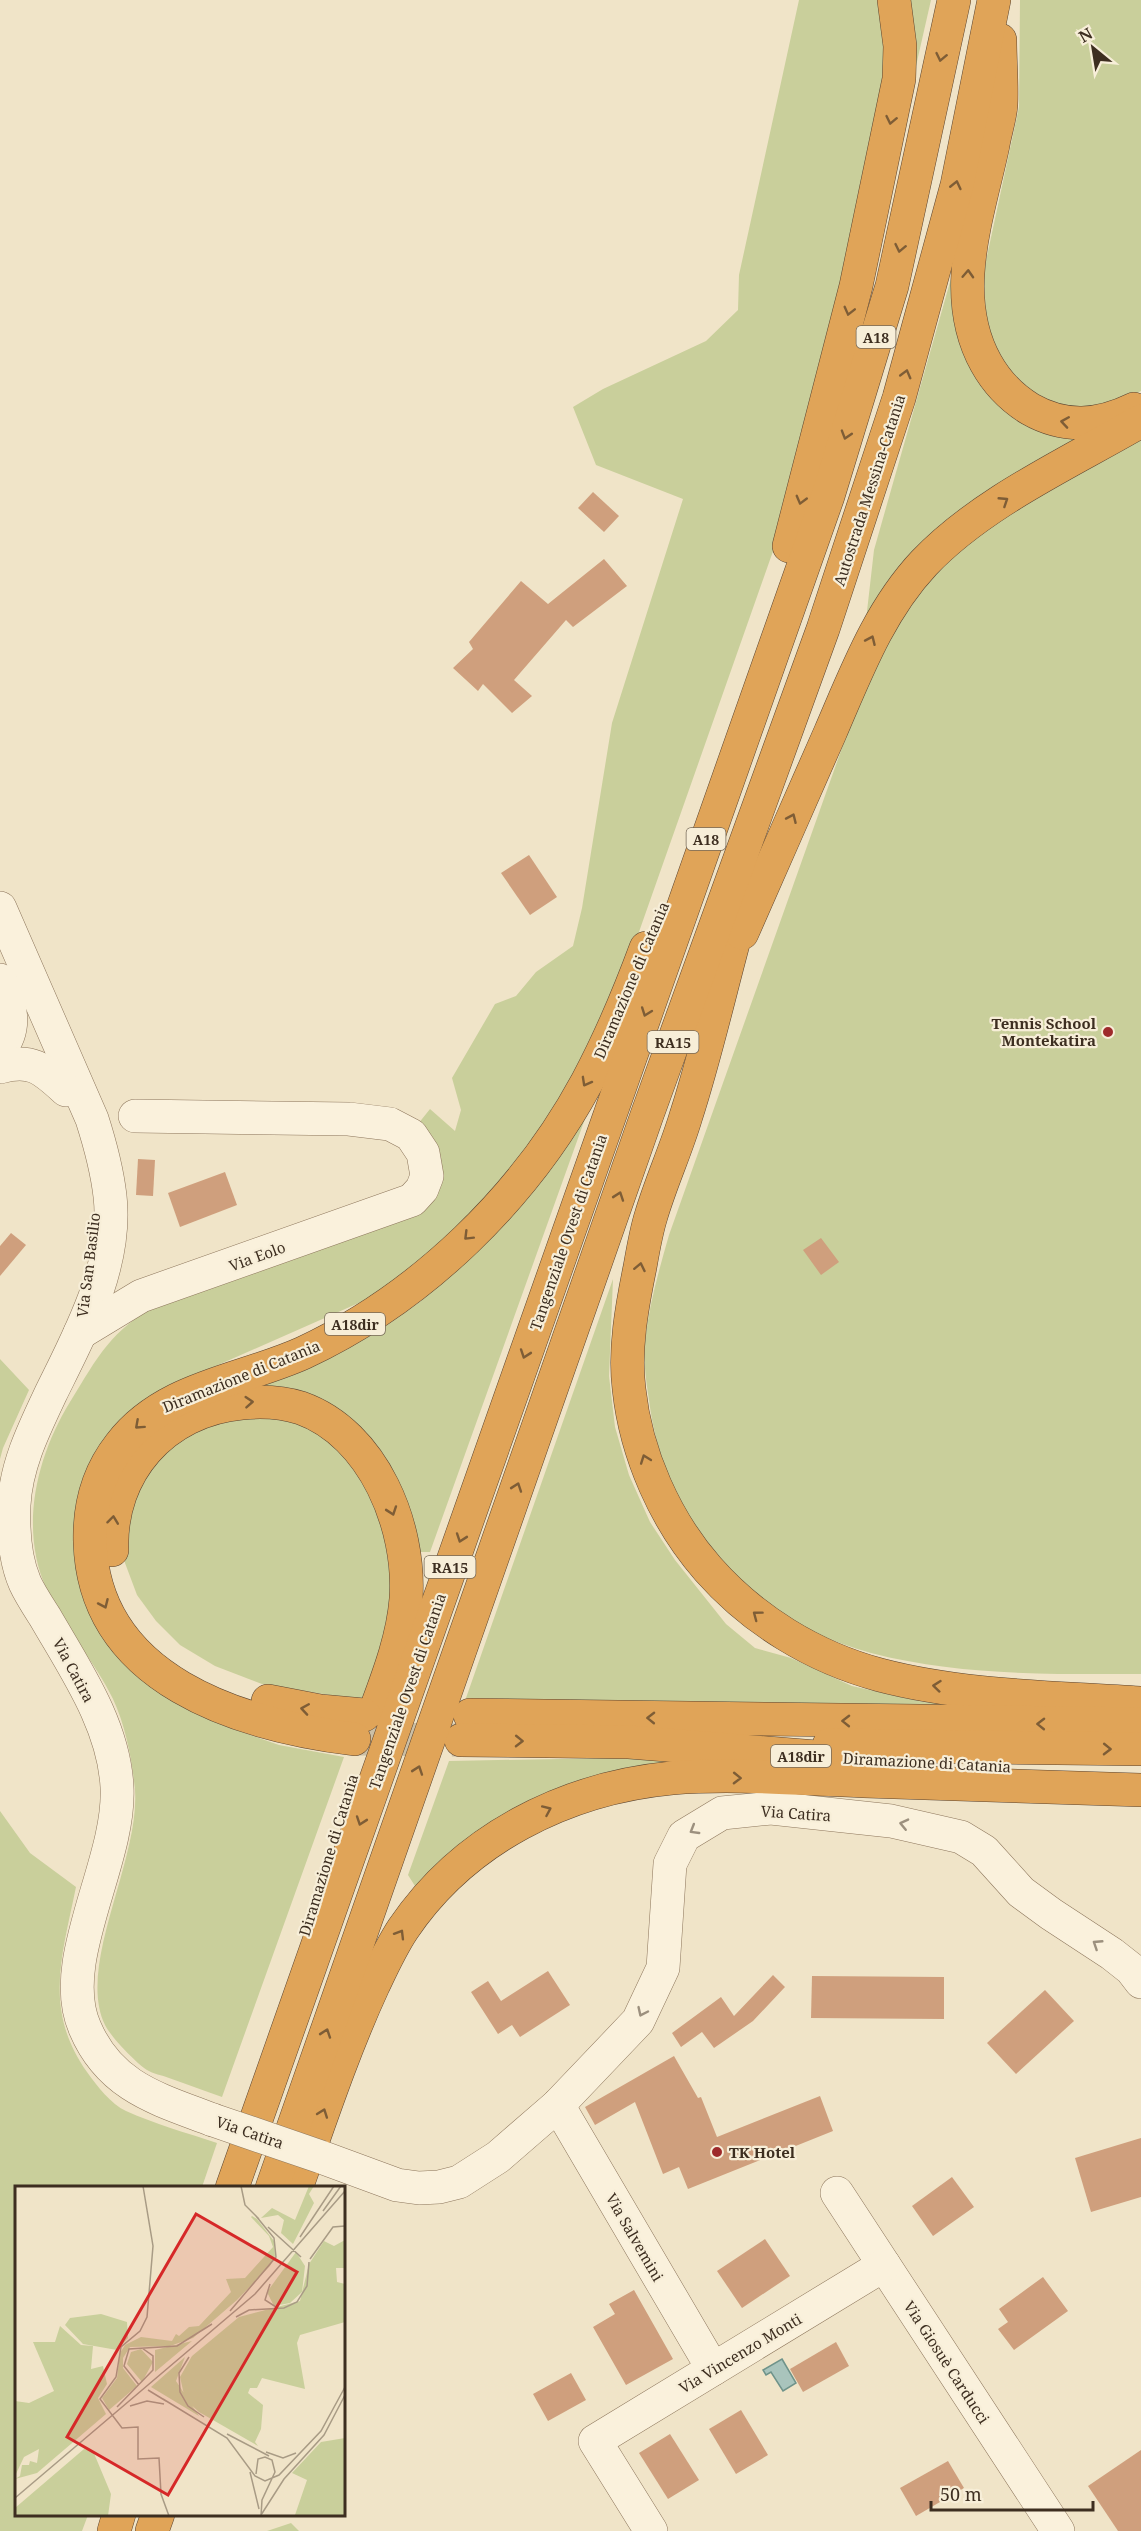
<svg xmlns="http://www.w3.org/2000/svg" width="1141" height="2531" viewBox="0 0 1141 2531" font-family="'Noto Serif',serif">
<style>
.green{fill:#c9cf9b}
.water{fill:#a9c4bc;stroke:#6f938a;stroke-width:1.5}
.building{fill:#cf9f7d}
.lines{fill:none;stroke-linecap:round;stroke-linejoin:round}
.highway-tunnel{stroke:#ccc0a6;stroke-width:33;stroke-dasharray:33 16;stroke-linecap:butt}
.minor-casing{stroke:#8d765c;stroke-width:34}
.highway-casing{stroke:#5b4430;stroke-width:34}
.minor{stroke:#faf1dc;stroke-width:33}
.highway{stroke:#e0a458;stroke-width:33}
.minor-bridge-casing{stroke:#8d765c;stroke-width:34;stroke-linecap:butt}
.minor-bridge{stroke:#faf1dc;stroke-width:33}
.oneway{stroke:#7e5d36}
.oneway2{stroke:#9c907e}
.poi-dot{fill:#9e2a2b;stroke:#f7eed8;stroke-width:2}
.labels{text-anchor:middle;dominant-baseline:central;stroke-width:4.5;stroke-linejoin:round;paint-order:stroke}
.shield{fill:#f7eed8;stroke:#756857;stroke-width:1.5}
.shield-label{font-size:14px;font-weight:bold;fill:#3d2e20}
.street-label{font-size:15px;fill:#3d2e20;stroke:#f7eed8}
.poi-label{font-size:15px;font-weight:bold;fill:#3d2e20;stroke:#f7eed8;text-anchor:end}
.inset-road{fill:none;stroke:#a89b85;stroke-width:1.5}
.view{fill:#d62828;fill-opacity:0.15;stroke:#d62828;stroke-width:3}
.inset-edge{fill:none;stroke:#3d2e20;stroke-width:3}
</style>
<rect width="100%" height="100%" fill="#f0e4c8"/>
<g class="green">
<path d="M799 0H880L886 34 885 88 849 255 778 537 621 983 580 1073 540 1133 478 1208 425 1259 370 1298 166 1388 76 1547 184 1707 225 1726 279 1745 344 1757 222 2097C204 2091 187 2084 169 2078 162 2075 153 2074 147 2070 136 2063 111 2037 105 2025 76 1965 140 1861 135 1790 132 1760 126 1727 113 1699 95 1661 64 1629 47 1590 19 1530 36 1457 70 1402 99 1355 110 1331 160 1303L406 1214 418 1124 430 1109 455 1131 461 1110 452 1078 495 1004 516 996 536 972 573 946 582 908 612 723 683 499 596 465 573 407 603 389 706 341 738 310 739 275Z"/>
<polygon points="906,0 931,0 893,167"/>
<polygon points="1020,0 1141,0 1141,391 1115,405 1086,412 1034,398 994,352 986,323 984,270 1019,107"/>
<polygon points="952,275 959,320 1080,444 866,620 874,550"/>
<path d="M1141 437V1674C1050 1674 960 1676 871 1653 751 1622 664 1523 649 1400 646 1381 643 1360 645 1341 649 1305 659 1270 669 1235L870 669 916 587 983 530Z"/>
<polygon points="591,1102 430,1552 418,1552 389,1472 242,1389 315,1363 376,1333 421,1301 465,1262"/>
<polygon points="613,1279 609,1376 615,1427 629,1475 650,1522 675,1560 726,1624 755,1648 791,1658 852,1686 923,1702 1015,1712 466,1698"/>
<polygon points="0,1359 29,1390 3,1448 0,1459"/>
<polygon points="266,1414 304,1423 334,1443 361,1472 380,1508 393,1592 387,1633 366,1701 262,1684 215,1666 180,1645 156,1621 137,1595 125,1563 122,1535 145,1469 195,1427"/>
<polygon points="665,1757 745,1762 565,1787 500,1816 448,1854 415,1886 408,1875 449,1761"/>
<path d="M0 1811 30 1853 76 1887C62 1956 43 2010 87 2072 97 2086 111 2104 126 2111 155 2124 187 2133 217 2143L202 2187 16 2188V2514L88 2515 82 2531H0Z"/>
<polygon points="291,2523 299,2531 267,2531"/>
</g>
<polygon class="water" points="782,2359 796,2383 783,2391 771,2372 766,2375 763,2370"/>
<g class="building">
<polygon points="593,492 619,516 604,532 578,508"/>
<polygon points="604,559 627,586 573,627 566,620 514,680 532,696 512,713 483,684 478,691 453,668 473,649 469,642 521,581 548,604"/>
<polygon points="529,855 557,897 530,915 501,873"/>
<polygon points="138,1159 155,1160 153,1196 136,1195"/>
<polygon points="225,1172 237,1205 180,1227 168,1193"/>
<polygon points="11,1233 26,1245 0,1276 0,1246"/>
<polygon points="821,1238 839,1262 821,1275 803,1250"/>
<polygon points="548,1971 570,2005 520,2037 512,2025 498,2034 471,1992 488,1981 501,2001"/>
<polygon points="773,1975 785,1987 753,2021 714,2048 702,2032 681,2047 672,2033 721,1997 734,2016"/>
<polygon points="812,1976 944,1977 944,2019 811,2018"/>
<polygon points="1045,1990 1074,2021 1016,2074 987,2043"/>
<polygon points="674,2056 698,2098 701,2097 717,2137 820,2096 833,2131 688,2189 679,2167 663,2174 635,2102 595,2125 585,2107"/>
<polygon points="1141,2138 1141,2197 1091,2212 1075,2158"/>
<polygon points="952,2177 974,2207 933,2236 912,2206"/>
<polygon points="765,2239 790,2276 742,2308 717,2271"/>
<polygon points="1043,2277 1068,2311 1014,2350 998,2329 1008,2322 999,2309"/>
<polygon points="634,2290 673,2359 626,2385 593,2327 615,2314 609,2304"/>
<polygon points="836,2342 849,2366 803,2392 790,2369"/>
<polygon points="571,2373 586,2400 548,2421 533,2394"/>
<polygon points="741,2410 768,2455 736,2474 709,2429"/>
<polygon points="670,2434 699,2480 668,2499 639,2453"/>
<polygon points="1141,2450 1141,2531 1118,2531 1088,2486"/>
<polygon points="948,2461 964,2488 916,2516 900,2488"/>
</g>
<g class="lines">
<polyline class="highway-tunnel" points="354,1739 457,1740"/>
<defs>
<g id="minor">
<path d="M0 908 92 1119C100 1144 107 1170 110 1196 118 1265 80 1334 51 1393 34 1429 16 1465 14 1505 13 1530 15 1560 25 1583 30 1594 38 1606 45 1617 75 1669 114 1725 117 1787 121 1862 55 1961 85 2028 110 2087 158 2099 213 2120"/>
<path d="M0 980C10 1003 18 1028 0 1049"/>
<path d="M0 1067C32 1058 43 1069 66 1090"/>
<polyline points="80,1333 141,1296 412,1200 422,1189 427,1176 423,1153 411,1135 390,1124 349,1119 135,1116"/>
<polyline points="558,2105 713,2369"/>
<polyline points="321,2157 397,2185 419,2188 439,2187 459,2182 498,2157 558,2105 638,2021 663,1968 670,1864 684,1836 722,1813 771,1808 891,1821 961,1837 984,1851 1021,1892 1051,1914 1112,1954 1131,1969 1141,1982"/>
<polyline points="837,2193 1058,2531"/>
<polyline points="651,2531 595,2441 884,2265"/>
</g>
<g id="highway">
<path d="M1000 40C1000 62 1002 83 1001 105 1000 118 995 132 993 145 978 216 948 295 986 363 996 381 1012 398 1030 409 1065 429 1099 426 1134 409"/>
<polyline points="789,546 856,286 899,79 900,46 894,0"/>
<path d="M743 907C723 977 708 1048 686 1116 676 1150 661 1182 651 1216 646 1232 643 1250 640 1267 632 1306 624 1349 629 1389 636 1454 665 1520 708 1569 753 1620 813 1657 880 1675 964 1697 1054 1697 1141 1703"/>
<path d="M742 933C771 866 801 800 830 733 856 673 879 611 924 563 982 502 1069 463 1141 421"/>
<path d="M112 1550C109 1472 164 1410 242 1403 262 1401 282 1402 301 1408 374 1434 411 1527 406 1599 403 1637 389 1674 376 1709"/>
<polyline points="268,1701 320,1711 364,1715"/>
<polyline points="470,1715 1141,1724"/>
<path d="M354 1739C241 1725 94 1681 90 1542 89 1507 98 1473 120 1445 164 1387 241 1381 303 1353 421 1298 525 1197 587 1082 610 1039 629 994 646 948"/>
<polyline points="461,1740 629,1742 854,1760"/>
<polyline points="829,1745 1141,1749"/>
<path d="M299 2180C322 2115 344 2049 373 1986 382 1967 391 1947 403 1929 464 1839 565 1788 672 1778 735 1773 801 1779 864 1781 956 1784 1049 1787 1141 1790"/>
<polyline points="232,2188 828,496 892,286 954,0"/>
<polyline points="272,2188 647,1115 823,629 899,398 957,185 994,0"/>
<polyline points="114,2531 119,2514"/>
<polyline points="152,2531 158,2514"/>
</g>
</defs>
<use href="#minor" class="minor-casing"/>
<use href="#highway" class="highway-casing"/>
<use href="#minor" class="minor"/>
<use href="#highway" class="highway"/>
<defs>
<polyline id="minor-bridge" points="213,2120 321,2157"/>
</defs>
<use href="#minor-bridge" class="minor-bridge-casing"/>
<use href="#minor-bridge" class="minor-bridge"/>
</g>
<defs><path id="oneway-chevron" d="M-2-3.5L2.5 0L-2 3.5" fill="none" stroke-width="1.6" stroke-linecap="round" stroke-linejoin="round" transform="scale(1.5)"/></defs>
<g class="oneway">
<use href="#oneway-chevron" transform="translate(941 57) rotate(102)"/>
<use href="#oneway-chevron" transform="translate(891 120) rotate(102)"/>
<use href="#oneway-chevron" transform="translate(956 185) rotate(-77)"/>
<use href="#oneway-chevron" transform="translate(900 248) rotate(102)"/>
<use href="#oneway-chevron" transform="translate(968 274) rotate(-87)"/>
<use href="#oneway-chevron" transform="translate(849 311) rotate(104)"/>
<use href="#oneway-chevron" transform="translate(906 374) rotate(-75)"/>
<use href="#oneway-chevron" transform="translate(1065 422) rotate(-171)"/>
<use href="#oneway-chevron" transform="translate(846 435) rotate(107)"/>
<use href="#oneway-chevron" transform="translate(801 500) rotate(105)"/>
<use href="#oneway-chevron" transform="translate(1004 501) rotate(-33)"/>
<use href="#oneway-chevron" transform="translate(871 640) rotate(-66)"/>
<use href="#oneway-chevron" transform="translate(792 818) rotate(-66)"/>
<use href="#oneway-chevron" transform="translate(646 1012) rotate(110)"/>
<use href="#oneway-chevron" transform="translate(586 1082) rotate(119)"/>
<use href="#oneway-chevron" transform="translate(619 1196) rotate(-71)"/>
<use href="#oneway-chevron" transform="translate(468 1236) rotate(135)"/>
<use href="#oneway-chevron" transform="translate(640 1267) rotate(-78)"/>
<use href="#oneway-chevron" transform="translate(525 1354) rotate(109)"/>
<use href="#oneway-chevron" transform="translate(249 1402) rotate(-4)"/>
<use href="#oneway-chevron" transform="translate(139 1425) rotate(138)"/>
<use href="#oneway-chevron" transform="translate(645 1459) rotate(-110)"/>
<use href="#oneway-chevron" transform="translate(517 1487) rotate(-71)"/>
<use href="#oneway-chevron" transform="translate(392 1511) rotate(71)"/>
<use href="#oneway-chevron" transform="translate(113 1520) rotate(-83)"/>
<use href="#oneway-chevron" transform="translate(461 1538) rotate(109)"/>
<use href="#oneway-chevron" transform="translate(104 1604) rotate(66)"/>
<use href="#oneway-chevron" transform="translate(757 1615) rotate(-143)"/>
<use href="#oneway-chevron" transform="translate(937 1686) rotate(-174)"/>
<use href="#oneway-chevron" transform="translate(305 1709) rotate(-171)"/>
<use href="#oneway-chevron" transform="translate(651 1718) rotate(-179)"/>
<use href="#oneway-chevron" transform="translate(846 1721) rotate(-179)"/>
<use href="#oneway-chevron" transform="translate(1041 1724) rotate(-179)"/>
<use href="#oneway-chevron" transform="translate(519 1741) rotate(1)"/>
<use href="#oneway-chevron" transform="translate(1107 1749) rotate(1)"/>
<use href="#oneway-chevron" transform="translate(418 1770) rotate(-71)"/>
<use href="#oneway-chevron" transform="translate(737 1778) rotate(1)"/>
<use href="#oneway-chevron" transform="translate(547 1810) rotate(-24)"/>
<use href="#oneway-chevron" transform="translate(361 1821) rotate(109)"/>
<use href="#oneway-chevron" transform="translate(400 1934) rotate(-59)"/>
<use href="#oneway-chevron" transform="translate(326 2033) rotate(-71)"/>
<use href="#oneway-chevron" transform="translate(323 2113) rotate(-70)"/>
</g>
<g class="oneway2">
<use href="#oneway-chevron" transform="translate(904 1824) rotate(-167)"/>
<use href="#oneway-chevron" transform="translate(694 1830) rotate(149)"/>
<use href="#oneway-chevron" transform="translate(1097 1944) rotate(-147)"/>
<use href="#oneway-chevron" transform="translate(642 2012) rotate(115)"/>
</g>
<g class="poi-dot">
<circle cx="1108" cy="1032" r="6"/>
<circle cx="717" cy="2152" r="6"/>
</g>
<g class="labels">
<g class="shield">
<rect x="856.5" y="326" width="39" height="22" rx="4.5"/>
<rect x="686.5" y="828" width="39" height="22" rx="4.5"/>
<rect x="647.5" y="1031" width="51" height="22" rx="4.5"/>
<rect x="325" y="1313" width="60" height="22" rx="4.5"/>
<rect x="424.5" y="1556" width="51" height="22" rx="4.5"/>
<rect x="771" y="1745" width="60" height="22" rx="4.5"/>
</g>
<g class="shield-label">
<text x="876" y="337">A18</text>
<text x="706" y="839">A18</text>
<text x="673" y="1042">RA15</text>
<text x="355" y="1324">A18dir</text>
<text x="450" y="1567">RA15</text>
<text x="801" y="1756">A18dir</text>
</g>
<g class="street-label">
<text transform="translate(869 490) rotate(-72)">Autostrada Messina-Catania</text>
<text transform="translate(631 980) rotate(-67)">Diramazione di Catania</text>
<text transform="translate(568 1232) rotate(-71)">Tangenziale Ovest di Catania</text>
<text transform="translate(257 1256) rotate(-20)">Via Eolo</text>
<text transform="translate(88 1265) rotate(-83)">Via San Basilio</text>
<text transform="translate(241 1376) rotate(-22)">Diramazione di Catania</text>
<text transform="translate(74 1670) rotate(62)">Via Catira</text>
<text transform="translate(407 1691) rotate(-71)">Tangenziale Ovest di Catania</text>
<text transform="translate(927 1762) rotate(3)">Diramazione di Catania</text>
<text transform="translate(796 1813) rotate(4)">Via Catira</text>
<text transform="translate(328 1855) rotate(-73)">Diramazione di Catania</text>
<text transform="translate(250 2132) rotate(19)">Via Catira</text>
<text transform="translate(635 2237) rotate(60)">Via Salvemini</text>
<text transform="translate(740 2353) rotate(-31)">Via Vincenzo Monti</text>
<text transform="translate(947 2362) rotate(57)">Via Giosuè Carducci</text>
</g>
<g class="poi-label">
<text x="1096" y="1023">Tennis School<tspan x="1096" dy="17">Montekatira</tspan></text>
<text x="729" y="2152" text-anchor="start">TK Hotel</text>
</g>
</g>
<g transform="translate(15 2186)">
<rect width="330" height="330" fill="#f0e4c8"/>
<path d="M294 0H299L294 8 299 17 278 58 266 47 269 34 263 29 246 32 257 22 280 34ZM236 31 237 30 242 33 259 55 260 70 255 80 222 114 178 152 155 160 115 161 108 172V182L122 200 94 224 87 212 102 192 105 167 110 159 126 151 157 155 161 148 164 150 174 141 184 140 216 106 211 93 230 92 258 61 254 50ZM330 54V82H321L322 96 330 98V136L285 149 282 157 290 203 247 192 242 202H235L233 207 248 219 246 243 240 256 243 260 184 226 170 213 165 191 177 170 224 131 285 115 294 78 309 55 319 60ZM281 66 290 80 287 106 275 117 259 120 252 106ZM86 128 112 136 113 152 102 164 68 158 50 139 55 132ZM45 140 66 159 78 160 76 183 88 180 92 198 83 212 91 228 22 287 0 293 5 290 7 279H14L15 275 22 277 24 263 9 271 0 290V215L14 217 39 205 18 156H40ZM177 155 140 186V164ZM126 163 138 176 127 196 112 178 116 166ZM170 171 161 195 184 230 136 201ZM330 252V330L280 329 292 294 277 287 306 256ZM69 263 78 265 96 308 93 330H0V322Z" fill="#c9cf9b"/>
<path class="inset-road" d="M128 0 138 60 132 131 125 145 106 161 101 191 85 213 107 242 123 241V273L144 272 146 308 154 330M226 0 230 19 244 33M308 25 326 0M253 41 286 71M285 51 319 0M295 73 318 41 330 40M255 98 250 114 261 121M215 125 261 71 259 52 241 30M221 131 234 124 269 122 282 116 292 100 294 76M174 171 164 187 165 206 173 220 189 231M124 199 109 180 114 163 162 160 197 138M133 204 151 215M148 213 212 252 240 290 250 295 264 289 306 245 330 201M115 220 132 215 149 218M102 221 138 184V170L127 162M212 248 254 270M251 266 268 272 281 267M235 286 244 323M241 288 243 273 250 271 257 274 260 286 247 314 246 330M0 312 240 108 330 5M246 329 269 293 309 249 330 209"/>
<path class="view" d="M181 28 282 86 153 309 52 251Z"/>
<rect width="330" height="330" class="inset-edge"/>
</g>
<g transform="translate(1093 48) rotate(330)" stroke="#f7eed8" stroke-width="4.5" paint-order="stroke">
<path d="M0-4.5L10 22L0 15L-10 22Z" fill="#3d2e20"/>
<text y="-9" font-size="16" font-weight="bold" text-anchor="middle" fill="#3d2e20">N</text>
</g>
<path d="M931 2501v9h162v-9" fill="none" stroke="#3d2e20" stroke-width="3"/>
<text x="940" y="2501" font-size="18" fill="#3d2e20" stroke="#f7eed8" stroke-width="4.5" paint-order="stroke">50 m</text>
</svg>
